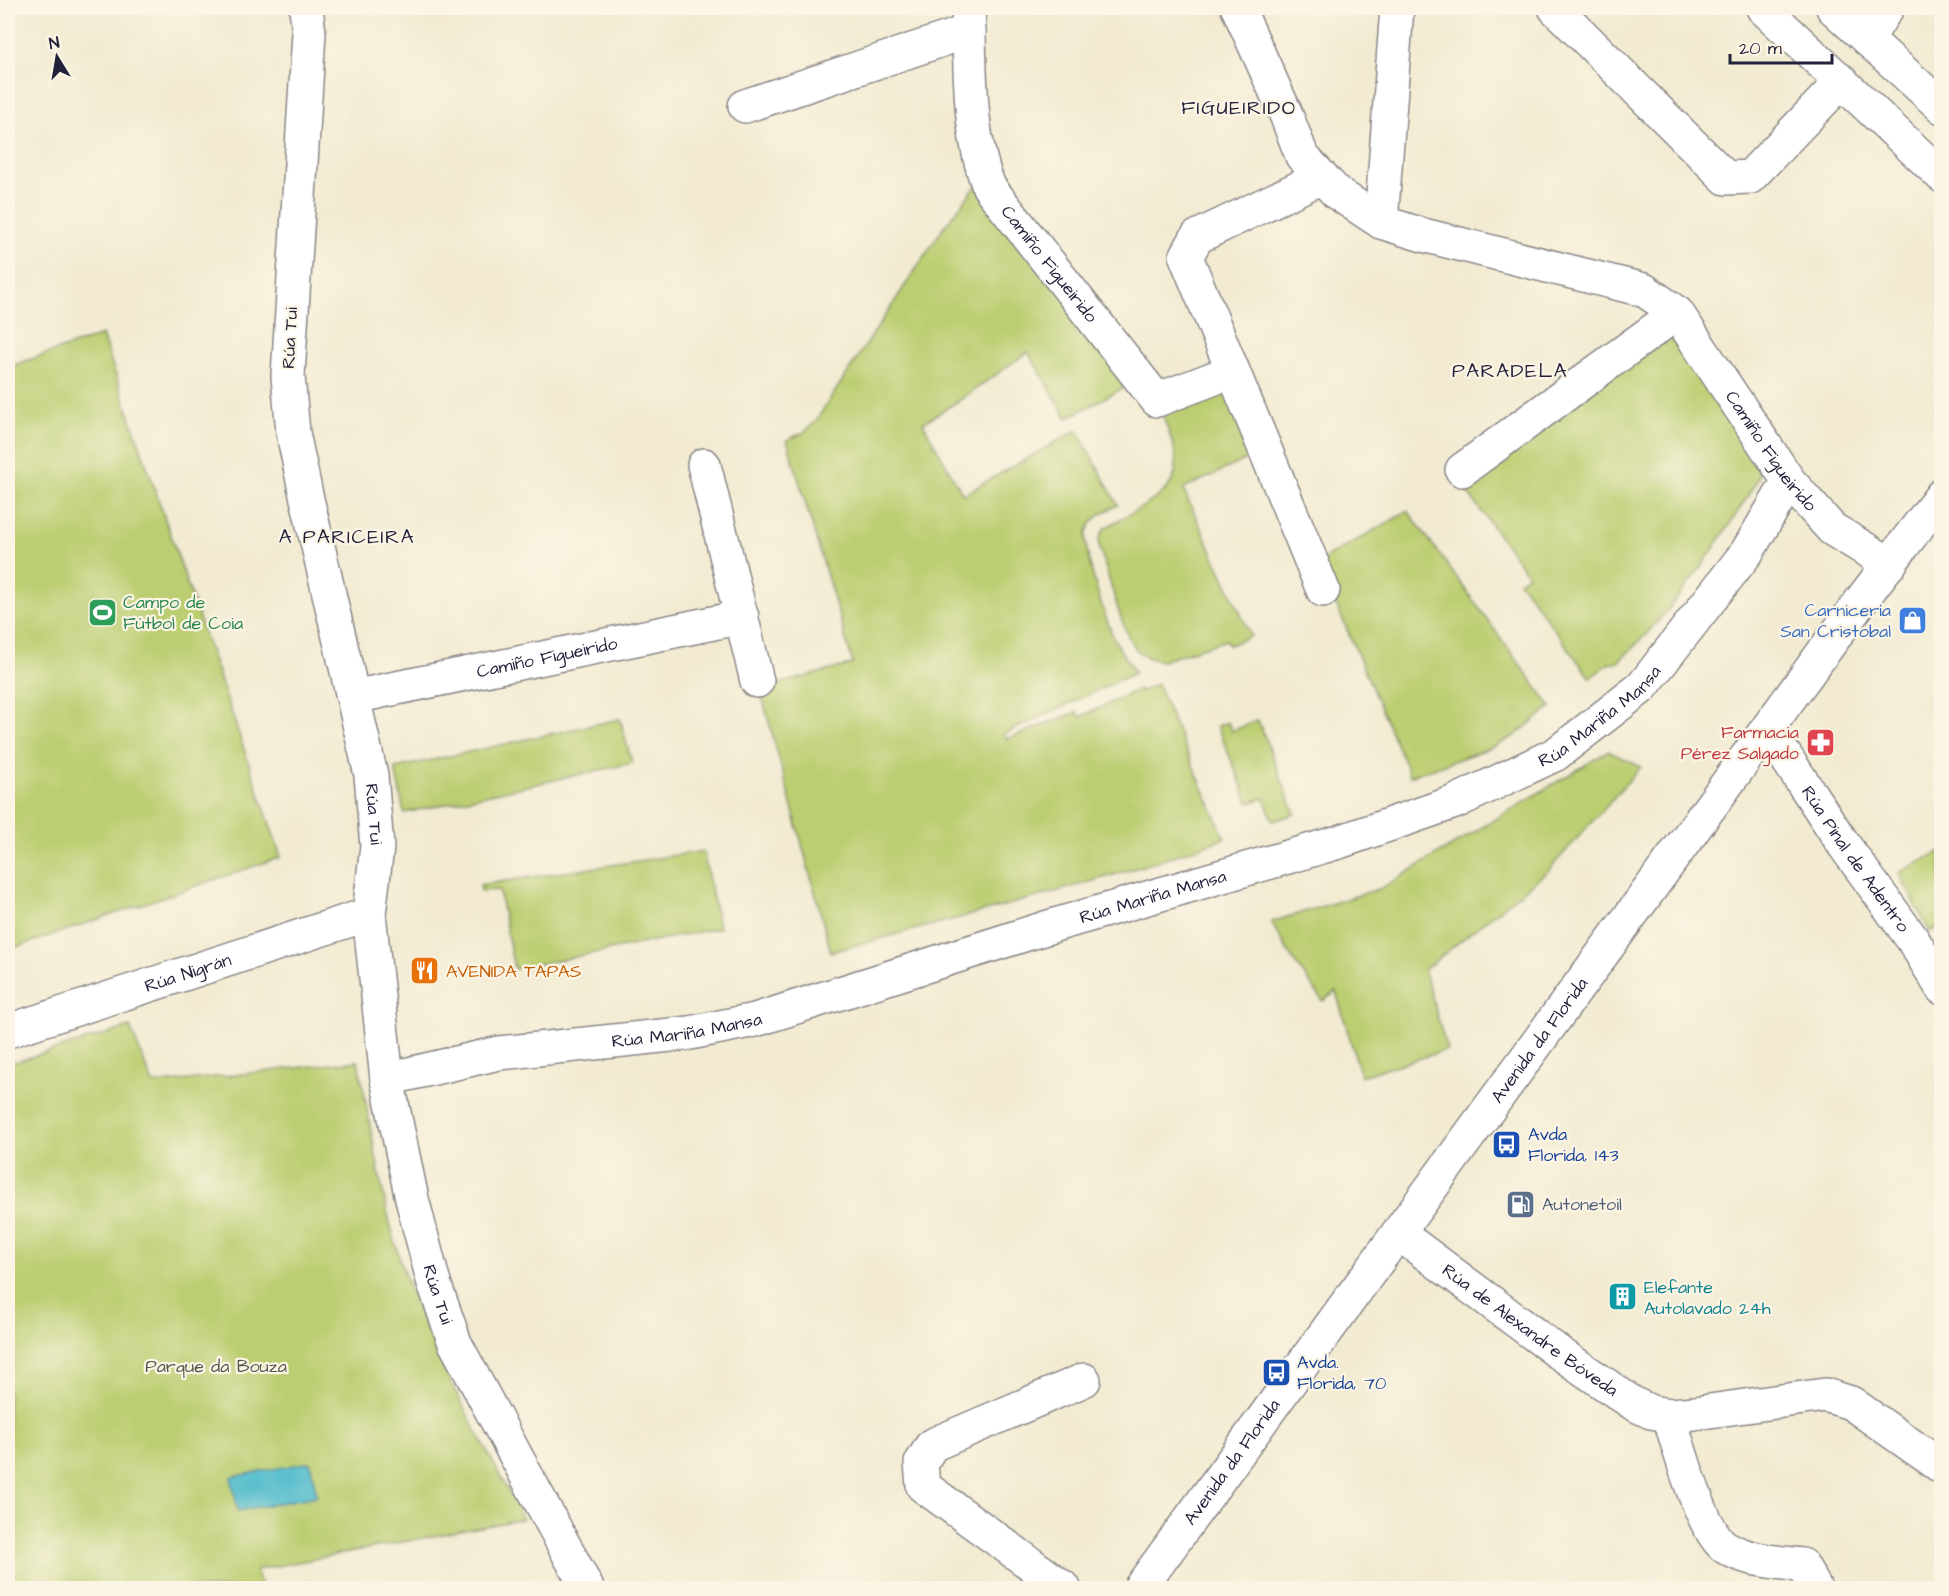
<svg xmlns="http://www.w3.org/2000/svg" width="1949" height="1596" viewBox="0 0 1949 1596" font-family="'Architects Daughter',sans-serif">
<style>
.green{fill:#bbce71;stroke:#6e7856;stroke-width:1.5}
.water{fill:#51bccc;stroke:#3a6f84;stroke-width:1.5}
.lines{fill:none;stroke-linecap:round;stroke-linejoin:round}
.minor-casing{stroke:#8a8686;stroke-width:36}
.secondary-casing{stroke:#8a8686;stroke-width:36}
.minor{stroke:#fff;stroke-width:33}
.secondary{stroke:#fff;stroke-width:33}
.labels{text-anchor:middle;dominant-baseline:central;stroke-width:4.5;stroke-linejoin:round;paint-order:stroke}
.street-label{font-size:18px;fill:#22223b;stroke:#fcf5e5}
.leisure-label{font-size:18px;fill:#27864d;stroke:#fcf5e5;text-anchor:start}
.shop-label{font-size:18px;fill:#366cbe;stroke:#fcf5e5;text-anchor:end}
.health-label{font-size:18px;fill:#be3a42;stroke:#fcf5e5;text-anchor:end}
.food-label{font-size:18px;fill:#c56008;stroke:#fcf5e5;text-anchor:start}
.transit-label{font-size:18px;fill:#164399;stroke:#fcf5e5;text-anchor:start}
.service-label{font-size:18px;fill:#4e5e75;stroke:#fcf5e5;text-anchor:start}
.culture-label{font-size:18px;fill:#0d838f;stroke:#fcf5e5;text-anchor:start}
.park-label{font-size:18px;fill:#50564b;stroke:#fcf5e5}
.neighbourhood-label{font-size:20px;letter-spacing:1.5px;fill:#22223b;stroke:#fcf5e5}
</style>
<rect width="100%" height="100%" fill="#fcf5e5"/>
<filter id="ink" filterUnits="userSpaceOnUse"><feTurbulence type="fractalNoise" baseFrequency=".0167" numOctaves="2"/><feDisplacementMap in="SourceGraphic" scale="12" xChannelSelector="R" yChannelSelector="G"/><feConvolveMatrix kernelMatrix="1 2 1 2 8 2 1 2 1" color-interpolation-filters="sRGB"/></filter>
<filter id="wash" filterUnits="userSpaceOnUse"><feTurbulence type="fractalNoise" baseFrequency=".008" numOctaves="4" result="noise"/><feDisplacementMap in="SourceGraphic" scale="24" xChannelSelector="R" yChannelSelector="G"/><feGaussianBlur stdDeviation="1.35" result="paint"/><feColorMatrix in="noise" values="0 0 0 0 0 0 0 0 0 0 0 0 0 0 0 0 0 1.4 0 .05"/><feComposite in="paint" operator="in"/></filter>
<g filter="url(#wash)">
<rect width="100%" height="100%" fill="#f2ebd2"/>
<g class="green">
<path d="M976 186 1133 383 1067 418 1028 352 960 400 923 423 963 495 1077 430 1118 505C1105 511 1092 518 1087 531 1081 548 1108 628 1118 646 1123 655 1130 664 1135 673L1004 734 1007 739 1077 712 1080 717 1139 689 1140 692 1157 684 1225 838C1096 885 963 916 831 952L760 689 853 664 787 440 804 432 815 422 943 228Z"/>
<polygon points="102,335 281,857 8,950 8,367"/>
<path d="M1671 338 1705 383 1760 467 1758 479C1719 544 1674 611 1618 662L1610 663 1590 678 1519 581 1528 575 1462 485 1631 363Z"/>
<path d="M1225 386 1256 455 1183 489 1251 636 1229 645 1226 640 1162 661C1152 659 1143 657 1136 649 1122 633 1107 569 1099 546V539L1104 529C1127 512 1179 497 1176 463 1175 444 1166 425 1160 408Z"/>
<polygon points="1408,511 1551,707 1514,736 1496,746 1410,776 1318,562"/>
<polygon points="620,719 632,763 404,813 395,768"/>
<polygon points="1258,720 1295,814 1273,821 1264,798 1249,803 1217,726 1228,722 1232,731"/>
<polygon points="1608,751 1641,767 1548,871 1424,970 1447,1050 1361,1076 1336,992 1323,1001 1292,958 1271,922 1382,888"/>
<polygon points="703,851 719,928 514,969 499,890 481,891 480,885"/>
<polygon points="1941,851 1941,926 1930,932 1899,873"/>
<path d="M130 1027 153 1084 358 1061C373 1136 383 1214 409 1287 438 1367 484 1443 523 1519L256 1570 263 1588H8V1064Z"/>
</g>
<polygon class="water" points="310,1462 317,1496 238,1511 231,1477"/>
</g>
<g filter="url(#ink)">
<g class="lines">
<defs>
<g id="minor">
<path id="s1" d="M306 8 309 33 288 376 293 433 305 490 371 775 377 847 369 914 387 1079 412 1199 433 1280 455 1343 587 1588"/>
<path id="s2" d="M968 8C971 66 967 132 989 187L1157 400 1233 371"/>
<path id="s3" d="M1238 8 1285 112 1302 156 1337 193 1381 222 1423 235 1644 290 1677 313 1789 481 1832 529 1890 564"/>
<polyline points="1555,8 1726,178 1750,177 1842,81"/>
<polyline points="1867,39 1887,8"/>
<polyline points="745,106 969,31"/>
<polyline points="1322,177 1197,237 1186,257 1323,590"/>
<polyline points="1381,222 1397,8"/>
<polyline points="704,465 757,681"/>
<polyline points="1462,470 1677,313"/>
<path id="s4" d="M353 697 742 617"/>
<path id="s5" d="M1768 730 1844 845 1913 940 1942 988"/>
<path id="s6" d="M8 1031 369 914"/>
<path id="s7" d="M387 1079 499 1053 690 1033 755 1020 1055 925 1339 842 1455 802 1556 754 1642 687 1747 552 1789 481"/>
<path id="s8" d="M1398 1233 1558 1352 1634 1404 1651 1412 1669 1415 1695 1413 1825 1395 1851 1403 1942 1467"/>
<path d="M1669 1415C1677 1443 1702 1531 1725 1547 1747 1561 1777 1562 1802 1565L1815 1588"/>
<polyline points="1064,1588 923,1486 921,1463 932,1445 1084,1380"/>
</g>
<g id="secondary">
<polyline points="1763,8 1942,176"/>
<polyline points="1833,8 1942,107"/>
<path id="s9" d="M1140 1588 1398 1233 1863 598 1942 495"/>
</g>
</defs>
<use href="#minor" class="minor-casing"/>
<use href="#secondary" class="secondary-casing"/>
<use href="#minor" class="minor"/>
<use href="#secondary" class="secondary"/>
</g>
</g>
<defs>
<symbol id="stadium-square" viewBox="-11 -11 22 22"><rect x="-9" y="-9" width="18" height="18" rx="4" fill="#2e9e5b" stroke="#fcf5e5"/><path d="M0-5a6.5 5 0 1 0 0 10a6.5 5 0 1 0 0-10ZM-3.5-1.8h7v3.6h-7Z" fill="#fff"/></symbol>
<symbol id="shop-square" viewBox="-11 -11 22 22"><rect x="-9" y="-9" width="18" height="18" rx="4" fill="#3f7fe0" stroke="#fcf5e5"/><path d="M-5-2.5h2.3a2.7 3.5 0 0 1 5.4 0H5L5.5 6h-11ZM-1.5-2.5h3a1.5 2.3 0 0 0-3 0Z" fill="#fff"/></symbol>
<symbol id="pharmacy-square" viewBox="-11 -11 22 22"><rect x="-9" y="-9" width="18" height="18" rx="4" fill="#e0444e" stroke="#fcf5e5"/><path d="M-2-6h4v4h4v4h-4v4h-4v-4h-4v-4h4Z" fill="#fff"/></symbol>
<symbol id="restaurant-square" viewBox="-11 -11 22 22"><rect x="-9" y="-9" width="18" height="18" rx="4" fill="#e8710a" stroke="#fcf5e5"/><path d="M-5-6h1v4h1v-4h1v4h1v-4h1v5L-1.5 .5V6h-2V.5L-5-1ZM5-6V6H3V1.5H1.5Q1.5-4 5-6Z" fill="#fff"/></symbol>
<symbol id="bus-square" viewBox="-11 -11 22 22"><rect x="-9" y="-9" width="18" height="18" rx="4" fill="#1a4fb4" stroke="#fcf5e5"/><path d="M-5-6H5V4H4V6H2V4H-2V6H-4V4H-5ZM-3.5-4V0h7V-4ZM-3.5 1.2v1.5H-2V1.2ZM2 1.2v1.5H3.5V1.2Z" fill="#fff"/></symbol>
<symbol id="fuel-square" viewBox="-11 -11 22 22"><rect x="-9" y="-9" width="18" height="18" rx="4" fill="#5c6f8a" stroke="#fcf5e5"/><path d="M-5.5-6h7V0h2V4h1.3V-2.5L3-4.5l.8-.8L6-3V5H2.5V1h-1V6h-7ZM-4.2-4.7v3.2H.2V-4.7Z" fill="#fff"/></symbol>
<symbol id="building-square" viewBox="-11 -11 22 22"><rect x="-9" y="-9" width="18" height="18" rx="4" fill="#0f9aa8" stroke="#fcf5e5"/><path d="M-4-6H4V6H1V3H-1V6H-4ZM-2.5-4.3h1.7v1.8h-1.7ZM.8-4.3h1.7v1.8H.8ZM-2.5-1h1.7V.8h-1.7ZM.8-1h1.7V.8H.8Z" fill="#fff"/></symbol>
</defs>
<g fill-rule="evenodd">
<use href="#stadium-square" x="86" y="596" width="33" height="33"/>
<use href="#shop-square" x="1896" y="604" width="33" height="33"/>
<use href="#pharmacy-square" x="1804" y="726" width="33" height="33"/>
<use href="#restaurant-square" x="408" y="954" width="33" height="33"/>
<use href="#bus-square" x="1490" y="1128" width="33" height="33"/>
<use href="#fuel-square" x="1504" y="1188" width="33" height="33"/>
<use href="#building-square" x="1606" y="1280" width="33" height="33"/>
<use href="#bus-square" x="1260" y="1356" width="33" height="33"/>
</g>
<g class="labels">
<g class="street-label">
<text stroke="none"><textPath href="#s2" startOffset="279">Camiño Figueirido</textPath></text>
<text transform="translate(290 338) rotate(-87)">Rúa Tui</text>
<text stroke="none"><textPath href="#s3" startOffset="744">Camiño Figueirido</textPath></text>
<text stroke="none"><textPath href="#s4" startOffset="198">Camiño Figueirido</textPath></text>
<text stroke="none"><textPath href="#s7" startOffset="1276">Rúa Mariña Mansa</textPath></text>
<text stroke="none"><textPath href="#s1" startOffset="816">Rúa Tui</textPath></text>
<text stroke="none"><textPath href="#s5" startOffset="156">Rúa Pinal de Adentro</textPath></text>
<text stroke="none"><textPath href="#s7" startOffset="790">Rúa Mariña Mansa</textPath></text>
<text stroke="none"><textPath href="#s6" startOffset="189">Rúa Nigrán</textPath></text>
<text stroke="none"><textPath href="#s7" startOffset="304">Rúa Mariña Mansa</textPath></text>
<text stroke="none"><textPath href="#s9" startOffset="678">Avenida da Florida</textPath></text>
<text stroke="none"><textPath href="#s1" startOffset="1304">Rúa Tui</textPath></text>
<text stroke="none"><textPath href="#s8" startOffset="164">Rúa de Alexandre Bóveda</textPath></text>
<text stroke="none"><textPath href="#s9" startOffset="156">Avenida da Florida</textPath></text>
</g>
<g class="leisure-label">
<text x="123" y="602">Campo de<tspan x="123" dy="21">Fútbol de Coia</tspan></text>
</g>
<g class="shop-label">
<text x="1891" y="610">Carnicería<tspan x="1891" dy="21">San Cristobal</tspan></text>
</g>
<g class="health-label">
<text x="1799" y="732">Farmacia<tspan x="1799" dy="21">Pérez Salgado</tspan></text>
</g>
<g class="food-label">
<text x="446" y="971">AVENIDA TAPAS</text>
</g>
<g class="transit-label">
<text x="1528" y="1134">Avda<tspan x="1528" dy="21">Florida, 143</tspan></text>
<text x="1297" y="1362">Avda.<tspan x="1297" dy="21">Florida, 70</tspan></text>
</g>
<g class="service-label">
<text x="1542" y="1204">Autonetoil</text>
</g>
<g class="culture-label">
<text x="1644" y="1287">Elefante<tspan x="1644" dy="21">Autolavado 24h</tspan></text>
</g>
<g class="park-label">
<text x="216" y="1366">Parque da Bouza</text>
</g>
<g class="neighbourhood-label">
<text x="1239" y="108">FIGUEIRIDO</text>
<text x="1510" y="371">PARADELA</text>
<text x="347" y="537">A PARICEIRA</text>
</g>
</g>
<rect width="1949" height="1596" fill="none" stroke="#fcf5e5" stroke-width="30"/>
<g transform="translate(57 57) rotate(349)" stroke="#fcf5e5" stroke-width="4.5" paint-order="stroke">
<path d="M0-4.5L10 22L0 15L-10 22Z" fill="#22223b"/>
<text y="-9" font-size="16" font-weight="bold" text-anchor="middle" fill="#22223b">N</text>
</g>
<path d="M1730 54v9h102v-9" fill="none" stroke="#22223b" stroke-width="3"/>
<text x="1739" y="54" font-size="18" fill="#22223b" stroke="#fcf5e5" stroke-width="4.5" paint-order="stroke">20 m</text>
</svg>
